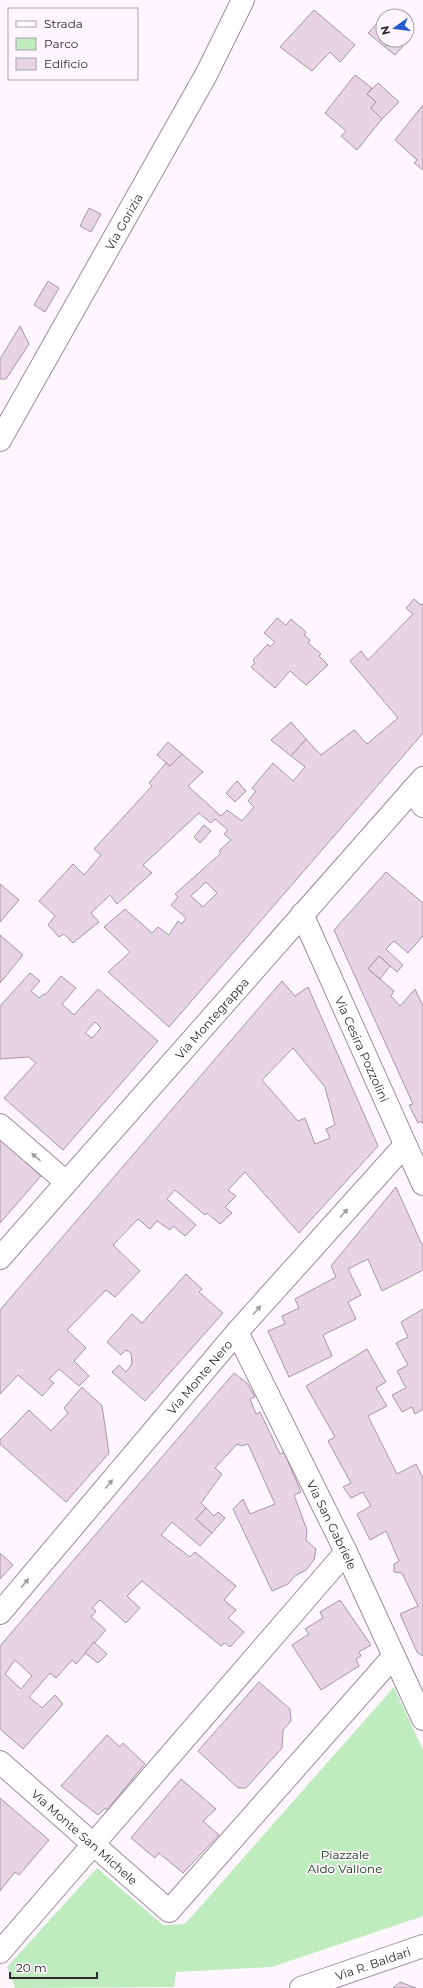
<svg xmlns="http://www.w3.org/2000/svg" width="423" height="1988" viewBox="0 0 423 1988" font-family="Montserrat,sans-serif">
<style>
.green{fill:#bfecbf}
.building{fill:#e6d3e4;stroke:#a795a6;fill-rule:evenodd}
.lines{fill:none;stroke-linecap:round;stroke-linejoin:round}
.minor-casing{stroke:#9d8c9c;stroke-width:24}
.major-casing{stroke:#9d8c9c;stroke-width:24}
.minor{stroke:#fff;stroke-width:22}
.major{stroke:#fff;stroke-width:22}
.oneway{fill:#a19ea1}
.labels{text-anchor:middle;dominant-baseline:central;stroke-width:3.5;stroke-linejoin:round;paint-order:stroke}
.street-label{font-size:12px;fill:#2f282f;stroke:#fef6fd}
.park-label{font-size:12px;fill:#09360f;stroke:#fef6fd}
</style>
<rect width="100%" height="100%" fill="#fef6fd"/>
<polygon class="green" points="394,1687 423,1750 423,1916 272,1967 176,1972 174,1987 15,1988 7,1967 97,1868 163,1925 185,1924"/>
<g class="building">
<polygon points="314,10 355,45 340,62 330,52 312,71 280,47"/>
<polygon points="383,17 383,40 392,40 385,47 368,33"/>
<polygon points="407,32 412,36 395,55 385,47 392,40 407,40"/>
<polygon points="355,75 372,88 367,94 376,102 371,108 382,119 357,150 341,136 346,131 325,113"/>
<polygon points="378,83 399,102 382,119 371,108 376,102 367,94"/>
<polygon points="423,105 423,170 414,163 417,160 395,140"/>
<polygon points="89,208 101,214 91,232 80,226"/>
<polygon points="48,281 59,288 45,312 34,305"/>
<polygon points="20,326 29,344 6,379 0,379 0,359"/>
<path d="M414 599 421 605 423 603V733L169 1027 108 972 130 952 104 927 125 909 152 933 158 927 169 935 178 921 182 924 186 918 171 905 178 897 175 894 221 853 219 851 231 840 224 834 228 830 215 819 211 823 199 813 143 865 152 873 117 904 110 895 91 913 99 922 73 943 64 934 59 937 48 925 55 916 39 901 73 864 84 875 101 855 94 849 152 786 149 783 166 763 170 766 182 754 203 772 188 786 221 816 227 810 242 821 254 807 248 801 256 791 252 788 273 763 293 781 305 767 291 756 306 739 321 755 354 730 367 744 398 718 350 661 361 651 368 660 413 614 406 608ZM206 882 217 893 203 907 191 896Z"/>
<polygon points="277,618 286,625 291,619 306,632 304,635 310,640 308,643 321,654 319,656 328,665 306,685 290,671 275,688 251,667 255,663 253,660 268,644 270,647 275,642 264,633"/>
<polygon points="291,722 306,739 291,756 271,740"/>
<polygon points="168,742 182,754 170,766 157,755"/>
<polygon points="237,781 246,791 235,802 226,793"/>
<polygon points="204,825 211,831 200,843 194,837"/>
<polygon points="386,872 423,903 423,936 408,953 394,941 386,949 403,965 397,972 379,956 368,969 394,991 391,996 400,1006 415,989 423,1006 423,1124 421,1121 418,1123 409,1105 413,1104 334,930"/>
<polygon points="0,884 19,900 0,922"/>
<polygon points="0,935 23,955 0,983"/>
<polygon points="379,956 390,966 380,979 368,969"/>
<path d="M30 973 40 981 31 991 39 998 44 994 45 995 61 976 76 988 62 1004 74 1015 98 989 158 1041 63 1150 4 1098 36 1063 29 1057 0 1059V1006ZM95 1022 101 1028 92 1038 85 1033Z"/>
<path d="M282 981 295 996 308 987 378 1146 299 1233 245 1172 228 1190 236 1196 225 1207 232 1213 220 1224 207 1213 205 1215 175 1190 167 1199 196 1225 185 1236 173 1226 170 1230 157 1221 150 1229 138 1219 113 1245 140 1271 115 1297 106 1290 67 1330 86 1348 74 1361 89 1376 79 1386 59 1369 49 1379 54 1383 42 1396 18 1375 0 1394V1310ZM293 1048 325 1087 335 1125 326 1129 330 1138 315 1144 305 1118 298 1121 262 1080Z"/>
<polygon points="0,1139 41,1176 0,1223"/>
<polygon points="396,1187 423,1247 423,1270 382,1291 368,1259 348,1269 361,1295 348,1302 356,1319 323,1335 332,1356 289,1377 268,1331 285,1324 282,1316 299,1308 295,1299 336,1277 331,1266"/>
<polygon points="186,1274 202,1289 199,1292 223,1313 145,1401 112,1372 119,1365 126,1372 132,1364 131,1353 126,1350 121,1355 107,1342 132,1314 142,1323"/>
<polygon points="423,1309 423,1409 415,1414 412,1407 402,1412 392,1395 406,1388 397,1371 408,1365 396,1343 408,1337 401,1322"/>
<polygon points="367,1349 386,1382 376,1388 387,1406 368,1416 397,1474 416,1464 423,1478 423,1656 417,1652 400,1614 418,1606 402,1573 394,1572 394,1564 399,1561 386,1531 370,1540 357,1514 371,1506 363,1492 351,1498 343,1487 351,1483 328,1441 335,1437 306,1386"/>
<path d="M234 1373 247 1383 255 1397 250 1399 256 1414 260 1412 280 1454 284 1452 301 1492 294 1495 307 1530 306 1540 316 1549 314 1560 306 1570 295 1576 288 1584 272 1591 233 1509 243 1499 250 1514 275 1504 248 1444 242 1446 237 1444 215 1468 222 1474 201 1503 206 1508 196 1519 212 1533 200 1546 172 1522 161 1535 190 1557 195 1552 236 1586 224 1600 236 1610 228 1618 244 1632 230 1647 225 1643 221 1646 142 1581 127 1596 140 1608 126 1623 100 1600 92 1608 96 1611 91 1617 106 1630 76 1664 72 1660 56 1678 50 1673 29 1697 42 1708 55 1695 63 1704 23 1749 0 1729V1646ZM15 1660 32 1676 21 1689 5 1674Z"/>
<polygon points="82,1387 102,1406 109,1453 66,1502 0,1444 0,1440 29,1410 51,1431 68,1413 64,1408"/>
<polygon points="206,1508 214,1516 218,1512 225,1518 212,1533 196,1519"/>
<polygon points="0,1553 13,1565 0,1579"/>
<polygon points="340,1600 371,1645 359,1652 361,1656 356,1659 359,1666 321,1690 292,1645 309,1634 305,1629 323,1618 320,1612"/>
<polygon points="94,1642 107,1654 98,1663 85,1653"/>
<polygon points="259,1682 290,1709 291,1721 283,1730 282,1748 246,1788 238,1788 198,1751"/>
<polygon points="107,1735 120,1747 123,1743 145,1764 107,1810 105,1808 98,1815 61,1786"/>
<polygon points="181,1779 216,1809 203,1821 219,1835 183,1873 159,1853 155,1858 131,1838"/>
<polygon points="0,1798 49,1840 19,1875 15,1872 0,1891"/>
<polygon points="400,1982 416,1988 393,1988"/>
</g>
<g class="lines">
<defs>
<g id="minor">
<path id="s1" d="M0 440 206 75 243 0"/>
<polyline points="412,790 423,806"/>
<path id="s2" d="M302 914 423 1184"/>
<polyline points="0,1125 66,1182"/>
<path id="s3" d="M237 1332 346 1552 423 1719"/>
<path id="s4" d="M0 1613 237 1332 405 1145"/>
<path id="s5" d="M0 1762 169 1911 393 1657"/>
<polyline points="0,1952 346,1552"/>
<path id="s6" d="M301 1988 423 1946"/>
</g>
<g id="major">
<path id="s7" d="M0 1258 423 778"/>
</g>
</defs>
<use href="#minor" class="minor-casing"/>
<use href="#major" class="major-casing"/>
<use href="#minor" class="minor"/>
<use href="#major" class="major"/>
</g>
<defs><path id="oneway-solid" d="M-6-.8H1V-3.2L6.5 0L1 3.2V.8H-6Z"/></defs>
<g class="oneway">
<use href="#oneway-solid" transform="translate(36 1157) rotate(-139)"/>
<use href="#oneway-solid" transform="translate(344 1213) rotate(-48)"/>
<use href="#oneway-solid" transform="translate(257 1310) rotate(-48)"/>
<use href="#oneway-solid" transform="translate(109 1484) rotate(-50)"/>
<use href="#oneway-solid" transform="translate(25 1583) rotate(-50)"/>
</g>
<g class="labels">
<g class="street-label">
<text stroke="none"><textPath href="#s1" startOffset="251">Via Gorizia</textPath></text>
<text stroke="none"><textPath href="#s7" startOffset="320">Via Montegrappa</textPath></text>
<text stroke="none"><textPath href="#s2" startOffset="148">Via Cesira Pozzolini</textPath></text>
<text stroke="none"><textPath href="#s4" startOffset="309">Via Monte Nero</textPath></text>
<text stroke="none"><textPath href="#s3" startOffset="215">Via San Gabriele</textPath></text>
<text stroke="none"><textPath href="#s5" startOffset="113">Via Monte San Michele</textPath></text>
<text stroke="none"><textPath href="#s6" startOffset="76">Via R. Baldari</textPath></text>
</g>
<g class="park-label">
<text x="345" y="1854">Piazzale<tspan x="345" dy="14">Aldo Vallone</tspan></text>
</g>
</g>
<rect x="8" y="8" width="130" height="72" fill="#fef6fd" stroke="#aba4ab"/>
<rect x="16" y="21" width="20" height="6" fill="#ffffff" stroke="#aba4ab"/>
<text x="44" y="28" font-size="12" fill="#2f282f">Strada</text>
<rect x="16" y="38" width="20" height="12" fill="#bfecbf" stroke="#aba4ab"/>
<text x="44" y="48" font-size="12" fill="#2f282f">Parco</text>
<rect x="16" y="58" width="20" height="12" fill="#e6d3e4" stroke="#aba4ab"/>
<text x="44" y="68" font-size="12" fill="#2f282f">Edificio</text>
<g transform="translate(395 28) rotate(256)"><circle r="19" fill="#fef6fd" stroke="#aba4ab"/>
<path d="M0-3L7 15L0 10L-7 15Z" fill="#245bc8"/>
<text y="-6" font-size="11" font-weight="bold" text-anchor="middle" fill="#2f282f">N</text>
</g>
<path d="M10 1972v6h87v-6" fill="none" stroke="#2f282f" stroke-width="2"/>
<text x="16" y="1972" font-size="12" fill="#2f282f" stroke="#fef6fd" stroke-width="3" paint-order="stroke">20 m</text>
</svg>
